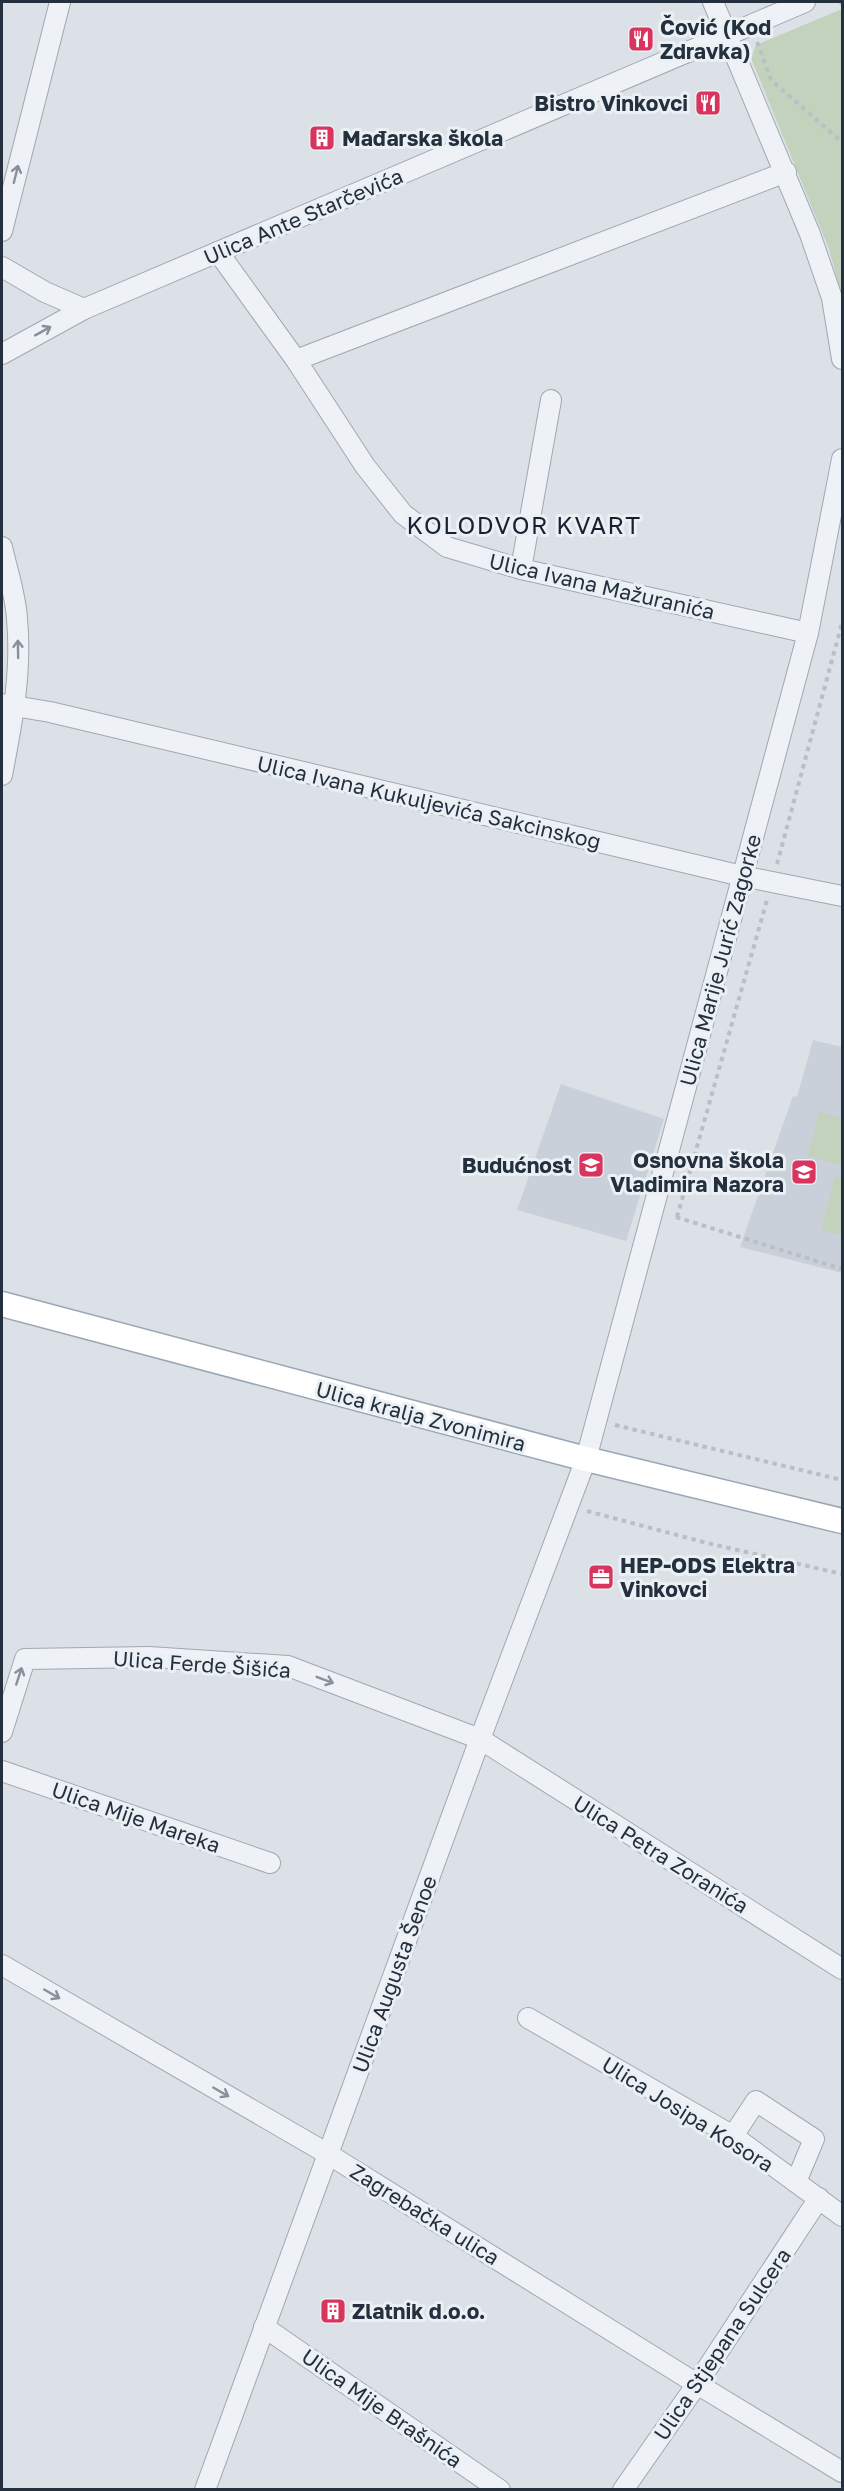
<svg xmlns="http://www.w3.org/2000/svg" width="844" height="2491" viewBox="0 0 844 2491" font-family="'Golos Text',sans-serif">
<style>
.built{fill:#c9d0d9}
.green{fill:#c3d2bc}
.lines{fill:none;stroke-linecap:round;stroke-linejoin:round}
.minor-casing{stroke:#a0a8b1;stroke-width:22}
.major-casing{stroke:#9aa7b4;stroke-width:27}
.path{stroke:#b9bfc5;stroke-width:4;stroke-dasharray:4.5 4.5;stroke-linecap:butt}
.minor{stroke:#eef1f5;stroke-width:20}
.major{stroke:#fff;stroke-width:24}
.oneway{stroke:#89909a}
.labels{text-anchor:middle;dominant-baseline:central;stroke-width:6;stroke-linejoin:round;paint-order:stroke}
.poi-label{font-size:21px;font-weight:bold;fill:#24303e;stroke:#ebf0f5;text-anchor:start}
.street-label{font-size:21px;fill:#24303e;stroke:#ebf0f5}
.quarter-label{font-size:24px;letter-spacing:1.5px;fill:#17212f;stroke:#ebf0f5}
</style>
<rect width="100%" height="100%" fill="#dbe1e7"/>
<g class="built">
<polygon points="813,1040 842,1047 842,1273 740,1247 793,1096 797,1097"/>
<polygon points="561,1084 664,1119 626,1241 517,1210"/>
</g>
<g class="green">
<polygon points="842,9 842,297 829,249 751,58 756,45"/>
<polygon points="819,1112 842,1118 842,1165 808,1156"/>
<polygon points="835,1176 842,1178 842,1235 821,1230"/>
</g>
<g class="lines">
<defs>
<g id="minor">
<polyline points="713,2 810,234 832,298 842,359"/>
<polyline points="2,231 60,2"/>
<polyline points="218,252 296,360 365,466 403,514 447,547 521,569 808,633"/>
<polyline points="2,267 45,292 84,309 805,2"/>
<polyline points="2,354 84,309"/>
<polyline points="296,360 786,172"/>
<path d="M2 547C7 570 16 596 17 619 22 673 12 723 2 775"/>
<polyline points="521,569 551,400"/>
<polyline points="2,704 50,712 742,876 842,896"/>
<polyline points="2,1732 25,1659 149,1657 288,1666 480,1739 842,1969"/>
<polyline points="2,1771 270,1863"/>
<polyline points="2,1965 328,2154 697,2384 842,2472"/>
<polyline points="528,2018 733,2136 842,2216"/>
<polyline points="733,2136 756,2101 814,2139 796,2182"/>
<polyline points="264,2327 500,2490"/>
<polyline points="205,2490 480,1739 586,1459 808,633 842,459"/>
<polyline points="623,2490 697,2384 819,2198"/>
</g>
<polyline id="major" points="2,1304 586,1459 842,1521"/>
</defs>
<use href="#minor" class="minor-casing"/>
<use href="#major" class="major-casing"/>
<g class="path">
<polyline points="841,2 842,5"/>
<polyline points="757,42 771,80 842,142"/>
<polyline points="777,864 842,623"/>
<polyline points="676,1217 842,1269"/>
<polyline points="677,1217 767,900"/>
<polyline points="615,1425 842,1480"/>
<polyline points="587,1511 707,1543 842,1574"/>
</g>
<use href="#minor" class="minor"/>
<use href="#major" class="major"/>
</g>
<defs><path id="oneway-shaft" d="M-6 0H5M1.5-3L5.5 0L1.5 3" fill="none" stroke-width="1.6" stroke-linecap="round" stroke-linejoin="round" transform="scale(1.5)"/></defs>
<g class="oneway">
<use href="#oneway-shaft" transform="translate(16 174) rotate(-76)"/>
<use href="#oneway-shaft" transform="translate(43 331) rotate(-29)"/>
<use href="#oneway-shaft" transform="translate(18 649) rotate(-91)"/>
<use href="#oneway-shaft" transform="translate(19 1676) rotate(-72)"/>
<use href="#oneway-shaft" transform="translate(325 1680) rotate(21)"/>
<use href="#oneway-shaft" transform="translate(52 1994) rotate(30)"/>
<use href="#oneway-shaft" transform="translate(221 2092) rotate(30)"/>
</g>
<defs>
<symbol id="restaurant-square" viewBox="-11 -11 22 22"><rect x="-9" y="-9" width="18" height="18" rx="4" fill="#d9345d" stroke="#ebf0f5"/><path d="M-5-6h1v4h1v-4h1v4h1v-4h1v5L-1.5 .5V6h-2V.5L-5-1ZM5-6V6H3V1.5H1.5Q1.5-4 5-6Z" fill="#fff"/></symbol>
<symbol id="building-square" viewBox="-11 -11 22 22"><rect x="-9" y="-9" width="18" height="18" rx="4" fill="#d9345d" stroke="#ebf0f5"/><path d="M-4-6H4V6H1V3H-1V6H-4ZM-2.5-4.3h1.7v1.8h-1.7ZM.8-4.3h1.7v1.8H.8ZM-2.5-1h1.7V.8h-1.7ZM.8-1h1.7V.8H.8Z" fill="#fff"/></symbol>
<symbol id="school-square" viewBox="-11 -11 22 22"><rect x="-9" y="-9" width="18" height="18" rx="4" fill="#d9345d" stroke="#ebf0f5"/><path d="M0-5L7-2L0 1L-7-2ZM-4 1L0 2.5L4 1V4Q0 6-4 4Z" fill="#fff"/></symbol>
<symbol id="office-square" viewBox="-11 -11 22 22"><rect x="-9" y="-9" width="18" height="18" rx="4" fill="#d9345d" stroke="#ebf0f5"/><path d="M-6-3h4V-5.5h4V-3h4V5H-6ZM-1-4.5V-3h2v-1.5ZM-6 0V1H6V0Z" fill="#fff"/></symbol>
</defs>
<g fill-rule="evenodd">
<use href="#restaurant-square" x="626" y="24" width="30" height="30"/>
<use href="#restaurant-square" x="693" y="88" width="30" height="30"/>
<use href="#building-square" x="307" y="123" width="30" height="30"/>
<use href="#school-square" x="576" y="1150" width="30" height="30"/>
<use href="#school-square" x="789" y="1157" width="30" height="30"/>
<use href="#office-square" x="586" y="1562" width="30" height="30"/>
<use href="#building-square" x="318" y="2296" width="30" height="30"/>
</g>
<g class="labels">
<g class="poi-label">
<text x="660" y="27">Čović (Kod<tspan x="660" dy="24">Zdravka)</tspan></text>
<text x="688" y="103" text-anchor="end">Bistro Vinkovci</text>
<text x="342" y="138">Mađarska škola</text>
<text x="784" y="1160" text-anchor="end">Osnovna škola<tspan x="784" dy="24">Vladimira Nazora</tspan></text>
<text x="572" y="1165" text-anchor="end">Budućnost</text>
<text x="620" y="1565">HEP-ODS Elektra<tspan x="620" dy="24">Vinkovci</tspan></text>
<text x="352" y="2311">Zlatnik d.o.o.</text>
</g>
<g class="street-label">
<text transform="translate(303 216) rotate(-23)">Ulica Ante Starčevića</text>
<text transform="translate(602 586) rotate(13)">Ulica Ivana Mažuranića</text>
<text transform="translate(429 802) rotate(13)">Ulica Ivana Kukuljevića Sakcinskog</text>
<text transform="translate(720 960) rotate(-75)">Ulica Marije Jurić Zagorke</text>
<text transform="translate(421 1416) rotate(15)">Ulica kralja Zvonimira</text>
<text transform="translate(202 1664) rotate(4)">Ulica Ferde Šišića</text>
<text transform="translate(136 1817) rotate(19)">Ulica Mije Mareka</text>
<text transform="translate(661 1854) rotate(32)">Ulica Petra Zoranića</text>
<text transform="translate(394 1974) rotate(-70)">Ulica Augusta Šenoe</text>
<text transform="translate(688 2114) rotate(32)">Ulica Josipa Kosora</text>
<text transform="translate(425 2214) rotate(32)">Zagrebačka ulica</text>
<text transform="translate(722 2344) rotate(-56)">Ulica Stjepana Sulcera</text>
<text transform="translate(382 2408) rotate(35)">Ulica Mije Brašnića</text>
</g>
<g class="quarter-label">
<text x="524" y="524">KOLODVOR KVART</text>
</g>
</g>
<rect width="844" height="2491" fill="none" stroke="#24303e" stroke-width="6"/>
</svg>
